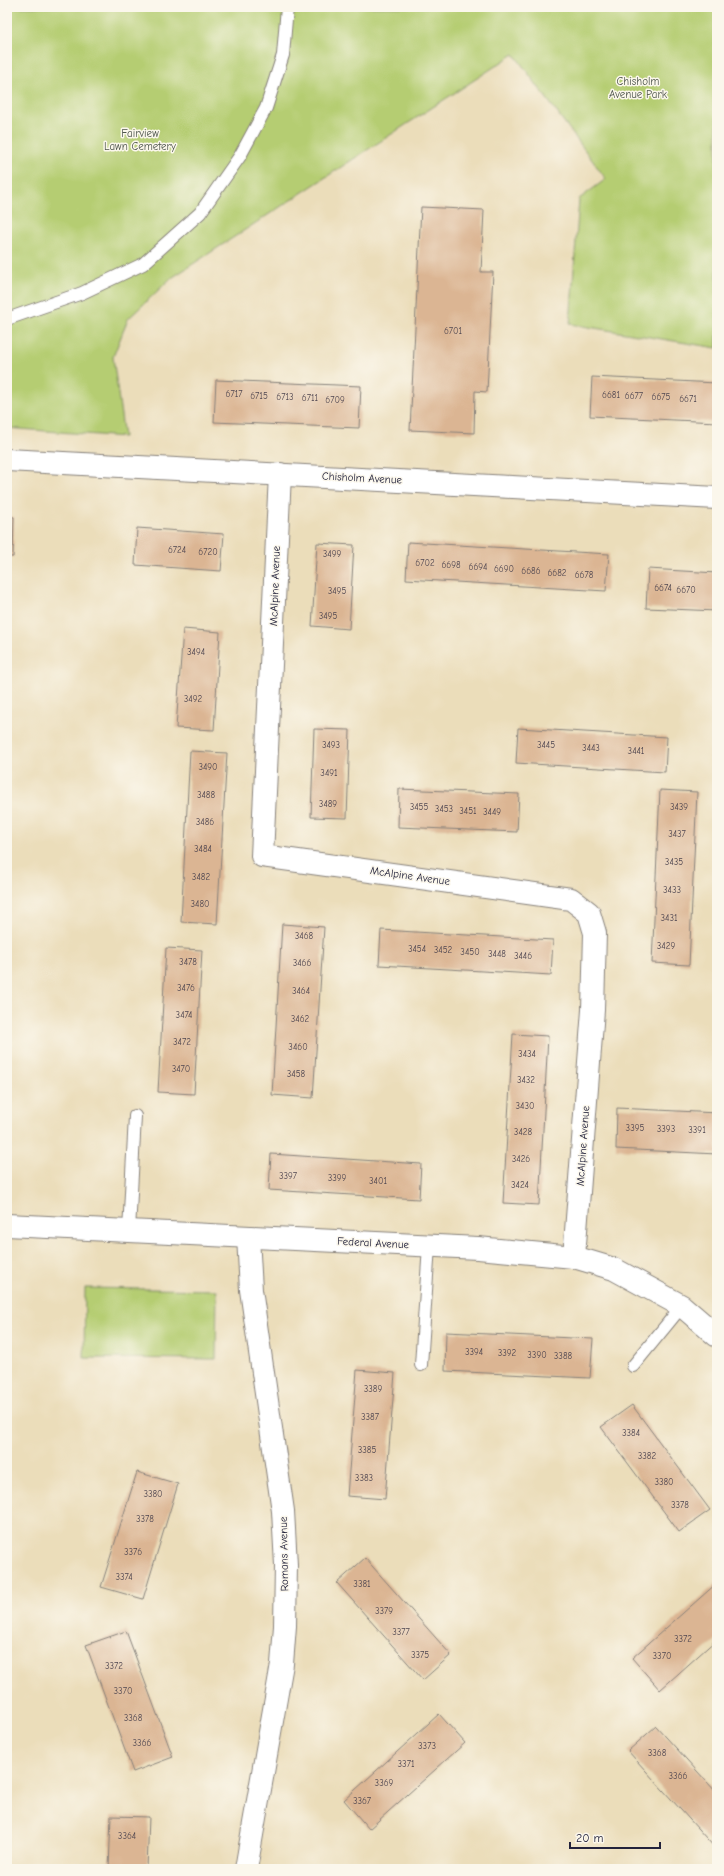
<svg xmlns="http://www.w3.org/2000/svg" width="724" height="1876" viewBox="0 0 724 1876" font-family="'Comic Neue',sans-serif">
<style>
.green{fill:#b5cd72;stroke:#6c7856}
.building{fill:#dbb593}
.lines{fill:none;stroke-linecap:round;stroke-linejoin:round}
.service-casing{stroke:#86807a;stroke-width:14}
.minor-casing{stroke:#86807a;stroke-width:24}
.service{stroke:#fff;stroke-width:12}
.minor{stroke:#fff;stroke-width:22}
.labels{text-anchor:middle;dominant-baseline:central;stroke-width:3;stroke-linejoin:round;paint-order:stroke}
.number-label{font-size:9px;fill:#504751}
.park-label{font-size:11px;fill:#4e554c;stroke:#fbf7ec}
.street-label{font-size:11px;fill:#22223b;stroke:#fbf7ec}
</style>
<rect width="100%" height="100%" fill="#fbf7ec"/>
<filter id="ink" filterUnits="userSpaceOnUse"><feTurbulence type="fractalNoise" baseFrequency=".025" numOctaves="2"/><feDisplacementMap in="SourceGraphic" scale="8" xChannelSelector="R" yChannelSelector="G"/><feConvolveMatrix kernelMatrix="1 2 1 2 8 2 1 2 1" color-interpolation-filters="sRGB"/></filter>
<filter id="wash" filterUnits="userSpaceOnUse"><feTurbulence type="fractalNoise" baseFrequency=".012" numOctaves="4" result="noise"/><feDisplacementMap in="SourceGraphic" scale="16" xChannelSelector="R" yChannelSelector="G"/><feGaussianBlur stdDeviation="0.9" result="paint"/><feColorMatrix in="noise" values="0 0 0 0 0 0 0 0 0 0 0 0 0 0 0 0 0 1.4 0 .05"/><feComposite in="paint" operator="in"/></filter>
<g filter="url(#wash)">
<rect width="100%" height="100%" fill="#ebddba"/>
<g class="green">
<polygon points="7,7 717,7 717,348 570,324 579,199 606,179 514,54 170,279 128,319 113,357 124,437 7,428"/>
<polygon points="85,1288 217,1290 216,1359 84,1358"/>
</g>
<g id="blocks">
<g class="building">
<polygon points="421,207 484,210 481,272 493,272 487,392 475,391 474,433 410,430"/>
<polygon points="592,377 717,383 717,422 590,416"/>
<polygon points="216,380 361,386 359,428 214,422"/>
<polygon points="7,516 14,517 13,557 7,557"/>
<polygon points="137,528 224,534 221,571 135,565"/>
<polygon points="408,542 609,554 606,591 406,579"/>
<polygon points="317,543 354,545 349,629 312,626"/>
<polygon points="648,569 717,573 717,611 646,608"/>
<polygon points="183,629 220,632 214,730 176,728"/>
<polygon points="518,728 667,737 665,772 516,763"/>
<polygon points="314,729 350,730 347,818 311,817"/>
<polygon points="190,751 227,753 217,924 181,922"/>
<polygon points="399,789 519,794 517,832 398,827"/>
<polygon points="660,790 697,792 689,965 652,963"/>
<polygon points="282,924 324,927 313,1098 272,1095"/>
<polygon points="381,930 553,940 551,975 379,965"/>
<polygon points="166,948 202,950 194,1094 158,1092"/>
<polygon points="513,1034 548,1036 539,1205 503,1203"/>
<polygon points="617,1108 717,1113 717,1154 616,1149"/>
<polygon points="271,1154 421,1164 419,1199 269,1190"/>
<polygon points="446,1332 593,1339 590,1378 445,1371"/>
<polygon points="357,1370 395,1373 385,1499 347,1496"/>
<polygon points="632,1405 710,1510 679,1532 601,1427"/>
<polygon points="137,1472 178,1484 143,1599 101,1587"/>
<polygon points="7,1491 10,1491 9,1513 7,1513"/>
<polygon points="365,1558 451,1655 423,1680 337,1583"/>
<polygon points="717,1583 717,1639 660,1690 632,1658"/>
<polygon points="126,1631 173,1757 133,1772 86,1645"/>
<polygon points="439,1714 465,1743 369,1829 344,1800"/>
<polygon points="656,1726 717,1793 716,1849 628,1751"/>
<polygon points="7,1739 9,1739 8,1769 7,1769"/>
<polygon points="111,1816 149,1817 147,1869 109,1869"/>
</g>
</g>
</g>
<g filter="url(#ink)">
<use href="#blocks" fill-opacity="0" stroke="#86807a" stroke-width="1"/>
<g class="lines">
<defs>
<g id="service">
<polyline points="7,319 82,293 143,264 200,213 240,156 266,108 283,55 287,7"/>
<polyline points="129,1231 135,1116"/>
<polyline points="421,1365 429,1246"/>
<polyline points="633,1366 682,1306"/>
</g>
<g id="minor">
<polyline points="7,460 717,498"/>
<polyline points="280,474 262,856 571,899 589,913 595,933 593,1010 574,1257"/>
<polyline points="7,1225 478,1248 574,1257 614,1269 682,1306 717,1336"/>
<polyline points="246,1869 282,1664 285,1626 286,1565 283,1511 251,1290 248,1237"/>
</g>
</defs>
<use href="#service" class="service-casing"/>
<use href="#minor" class="minor-casing"/>
<use href="#service" class="service"/>
<use href="#minor" class="minor"/>
</g>
</g>
<g class="labels">
<g class="number-label">
<text x="453" y="331">6701</text>
<text x="234" y="394">6717</text>
<text x="611" y="395">6681</text>
<text x="259" y="396">6715</text>
<text x="634" y="396">6677</text>
<text x="285" y="397">6713</text>
<text x="661" y="397">6675</text>
<text x="310" y="398">6711</text>
<text x="688" y="399">6671</text>
<text x="335" y="400">6709</text>
<text x="177" y="550">6724</text>
<text x="208" y="552">6720</text>
<text x="332" y="554">3499</text>
<text x="425" y="563">6702</text>
<text x="451" y="565">6698</text>
<text x="478" y="567">6694</text>
<text x="504" y="569">6690</text>
<text x="531" y="571">6686</text>
<text x="557" y="573">6682</text>
<text x="584" y="575">6678</text>
<text x="663" y="588">6674</text>
<text x="686" y="590">6670</text>
<text x="337" y="591">3495</text>
<text x="328" y="616">3495</text>
<text x="196" y="652">3494</text>
<text x="193" y="699">3492</text>
<text x="331" y="745">3493</text>
<text x="546" y="745">3445</text>
<text x="591" y="748">3443</text>
<text x="636" y="751">3441</text>
<text x="208" y="767">3490</text>
<text x="329" y="773">3491</text>
<text x="206" y="795">3488</text>
<text x="328" y="804">3489</text>
<text x="419" y="807">3455</text>
<text x="679" y="807">3439</text>
<text x="444" y="809">3453</text>
<text x="468" y="811">3451</text>
<text x="492" y="812">3449</text>
<text x="205" y="822">3486</text>
<text x="677" y="834">3437</text>
<text x="203" y="849">3484</text>
<text x="674" y="862">3435</text>
<text x="201" y="877">3482</text>
<text x="672" y="890">3433</text>
<text x="200" y="904">3480</text>
<text x="669" y="918">3431</text>
<text x="304" y="936">3468</text>
<text x="666" y="946">3429</text>
<text x="417" y="949">3454</text>
<text x="443" y="950">3452</text>
<text x="470" y="952">3450</text>
<text x="497" y="954">3448</text>
<text x="523" y="956">3446</text>
<text x="188" y="962">3478</text>
<text x="302" y="963">3466</text>
<text x="186" y="988">3476</text>
<text x="301" y="991">3464</text>
<text x="184" y="1015">3474</text>
<text x="300" y="1019">3462</text>
<text x="182" y="1042">3472</text>
<text x="298" y="1047">3460</text>
<text x="527" y="1054">3434</text>
<text x="181" y="1069">3470</text>
<text x="296" y="1074">3458</text>
<text x="526" y="1080">3432</text>
<text x="525" y="1106">3430</text>
<text x="635" y="1128">3395</text>
<text x="666" y="1129">3393</text>
<text x="697" y="1130">3391</text>
<text x="523" y="1132">3428</text>
<text x="521" y="1159">3426</text>
<text x="288" y="1176">3397</text>
<text x="337" y="1178">3399</text>
<text x="378" y="1181">3401</text>
<text x="520" y="1185">3424</text>
<text x="474" y="1352">3394</text>
<text x="507" y="1353">3392</text>
<text x="537" y="1355">3390</text>
<text x="563" y="1356">3388</text>
<text x="373" y="1389">3389</text>
<text x="370" y="1417">3387</text>
<text x="631" y="1433">3384</text>
<text x="367" y="1450">3385</text>
<text x="647" y="1456">3382</text>
<text x="364" y="1478">3383</text>
<text x="664" y="1482">3380</text>
<text x="153" y="1494">3380</text>
<text x="680" y="1505">3378</text>
<text x="145" y="1519">3378</text>
<text x="133" y="1552">3376</text>
<text x="124" y="1577">3374</text>
<text x="362" y="1584">3381</text>
<text x="384" y="1611">3379</text>
<text x="401" y="1632">3377</text>
<text x="683" y="1639">3372</text>
<text x="420" y="1655">3375</text>
<text x="662" y="1656">3370</text>
<text x="114" y="1666">3372</text>
<text x="123" y="1691">3370</text>
<text x="133" y="1718">3368</text>
<text x="142" y="1743">3366</text>
<text x="427" y="1746">3373</text>
<text x="657" y="1753">3368</text>
<text x="406" y="1764">3371</text>
<text x="678" y="1776">3366</text>
<text x="384" y="1783">3369</text>
<text x="362" y="1801">3367</text>
<text x="127" y="1836">3364</text>
</g>
<g class="park-label">
<text x="638" y="81">Chisholm<tspan x="638" dy="13">Avenue Park</tspan></text>
<text x="140" y="133">Fairview<tspan x="140" dy="13">Lawn Cemetery</tspan></text>
</g>
<g class="street-label">
<text transform="translate(362 478) rotate(3)">Chisholm Avenue</text>
<text transform="translate(275 586) rotate(-88)">McAlpine Avenue</text>
<text transform="translate(410 876) rotate(8)">McAlpine Avenue</text>
<text transform="translate(583 1146) rotate(-86)">McAlpine Avenue</text>
<text transform="translate(373 1243) rotate(3)">Federal Avenue</text>
<text transform="translate(284 1554) rotate(-91)">Romans Avenue</text>
</g>
</g>
<rect width="724" height="1876" fill="none" stroke="#fbf7ec" stroke-width="24"/>
<path d="M570 1842v6h90v-6" fill="none" stroke="#22223b" stroke-width="2"/>
<text x="576" y="1842" font-size="12" fill="#22223b" stroke="#fbf7ec" stroke-width="3" paint-order="stroke">20 m</text>
</svg>
